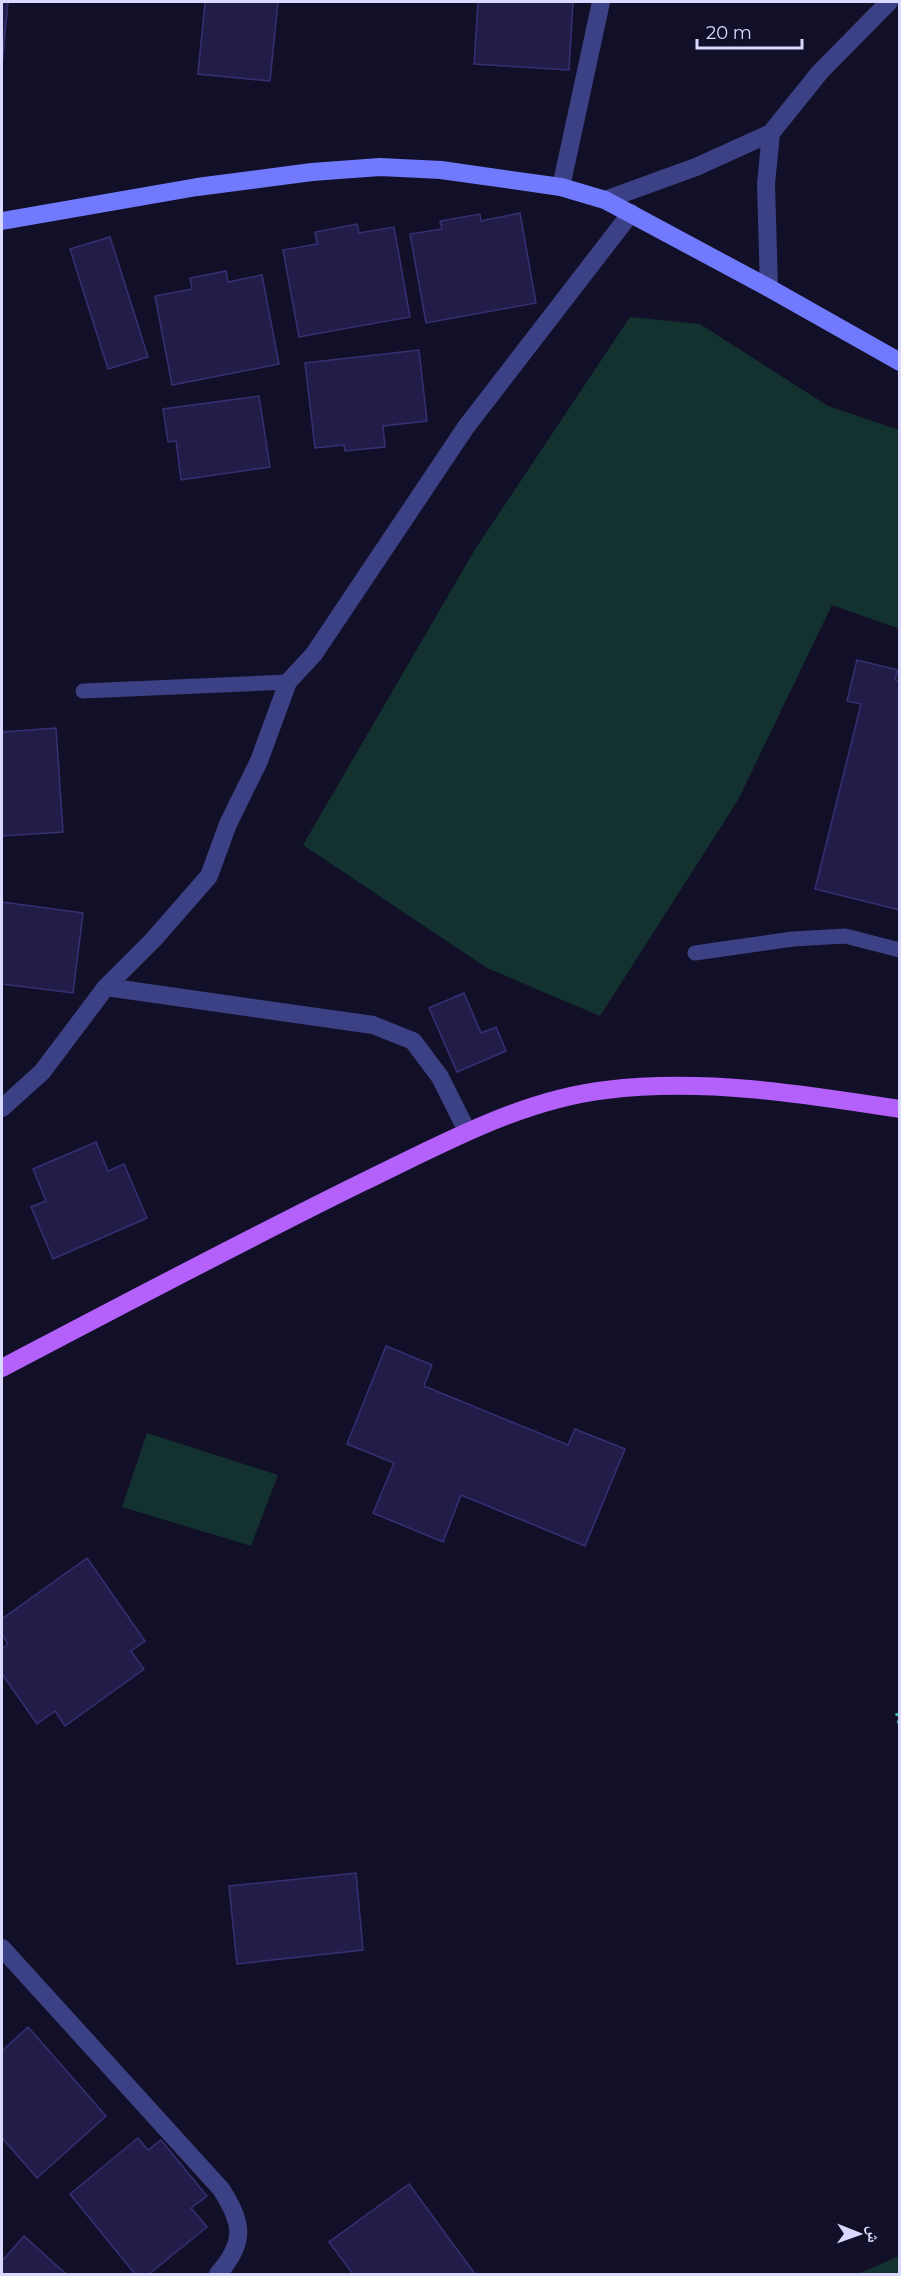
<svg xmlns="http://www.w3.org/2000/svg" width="901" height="2276" viewBox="0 0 901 2276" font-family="Montserrat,'Noto Naskh Arabic',sans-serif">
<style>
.green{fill:#13312e}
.building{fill:#221d48;stroke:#372f74;stroke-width:1.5}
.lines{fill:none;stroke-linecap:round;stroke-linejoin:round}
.path{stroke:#32b7a4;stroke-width:4;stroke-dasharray:3 4.5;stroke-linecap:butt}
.lane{stroke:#3c4085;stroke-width:15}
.street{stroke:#3c4085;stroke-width:18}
.secondary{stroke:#717afc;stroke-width:18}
.primary{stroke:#b461fc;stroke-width:18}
</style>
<rect width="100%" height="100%" fill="#121028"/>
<g class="green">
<polygon points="630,317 700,324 828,406 899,430 900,629 832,605 738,800 600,1016 487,968 303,845 474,551"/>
<polygon points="147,1433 278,1475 251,1546 122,1507"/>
<polygon points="899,2256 899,2274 858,2274"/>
</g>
<g class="building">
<polygon points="2,2 8,2 2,65"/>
<polygon points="205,2 278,2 270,81 198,74"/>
<polygon points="478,2 573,2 569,70 474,64"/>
<polygon points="520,213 536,303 426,323 410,234 442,229 440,221 480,214 481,221"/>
<polygon points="357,224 359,233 394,227 410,317 299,337 283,250 317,244 315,232"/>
<polygon points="110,237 148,357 108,369 70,249"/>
<polygon points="226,271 228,282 262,275 279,364 172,385 155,296 192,289 190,278"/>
<polygon points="419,350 427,421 383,426 385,447 345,451 344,445 315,448 305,363"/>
<polygon points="259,396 270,467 181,480 176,441 168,442 163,409"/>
<polygon points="857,660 898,670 895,680 900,681 900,910 815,889 861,704 847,701"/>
<polygon points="56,728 63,832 2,836 2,732"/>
<polygon points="2,902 83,913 73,993 2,984"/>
<polygon points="464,993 481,1033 496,1027 506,1051 457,1072 429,1008"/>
<polygon points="96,1142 108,1171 124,1164 147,1218 53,1259 31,1207 46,1201 33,1169"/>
<polygon points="386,1346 432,1365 424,1386 568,1445 575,1429 625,1449 585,1546 461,1495 443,1542 373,1513 394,1463 347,1444"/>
<polygon points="87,1558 145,1641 131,1651 144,1669 65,1726 55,1711 37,1724 2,1674 2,1649 8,1644 2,1634 2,1619"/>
<polygon points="356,1873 363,1950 237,1964 229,1886"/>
<polygon points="28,2027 106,2116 37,2178 2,2138 2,2051"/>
<polygon points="138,2138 148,2150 161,2140 207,2196 191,2208 207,2227 149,2274 135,2274 70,2194"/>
<polygon points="409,2184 475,2274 353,2274 329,2242"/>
<polygon points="24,2236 66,2274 2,2274 2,2261"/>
</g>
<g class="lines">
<polyline class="path" points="897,1713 900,1726"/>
<g class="lane">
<polyline points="83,691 288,682"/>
<polyline points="695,953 793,939 845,936 900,950"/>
</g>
<g class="street">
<polyline points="561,187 601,2"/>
<polyline points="605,200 696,167 771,133 820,72 889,2"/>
<polyline points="769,288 766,184 771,133"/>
<polyline points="106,987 373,1025 413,1041 440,1077 467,1131"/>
<polyline points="2,1108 42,1072 106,987 154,939 209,876 228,824 259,761 288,682 314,654 466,427 631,213"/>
<path d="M2 1948 221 2189C243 2223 246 2242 218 2274"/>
</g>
<polyline class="secondary" points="2,221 197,187 312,172 380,167 441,170 561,187 605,200 769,288 900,362"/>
<path class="primary" d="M2 1368C122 1305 241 1242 363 1182 440 1145 520 1100 606 1090 703 1078 804 1094 900 1109"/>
</g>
<rect width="901" height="2276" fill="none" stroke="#d9d8fe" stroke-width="6"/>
<g transform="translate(859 2234) rotate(91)" stroke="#121028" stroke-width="4.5" paint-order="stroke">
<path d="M0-4.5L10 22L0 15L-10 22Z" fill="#d9d8fe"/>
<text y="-9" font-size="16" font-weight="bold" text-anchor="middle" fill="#d9d8fe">ش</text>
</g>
<path d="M697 39v9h105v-9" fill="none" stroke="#d9d8fe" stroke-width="3"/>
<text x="706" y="39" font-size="18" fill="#d9d8fe" stroke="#121028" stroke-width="4.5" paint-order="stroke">20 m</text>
</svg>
